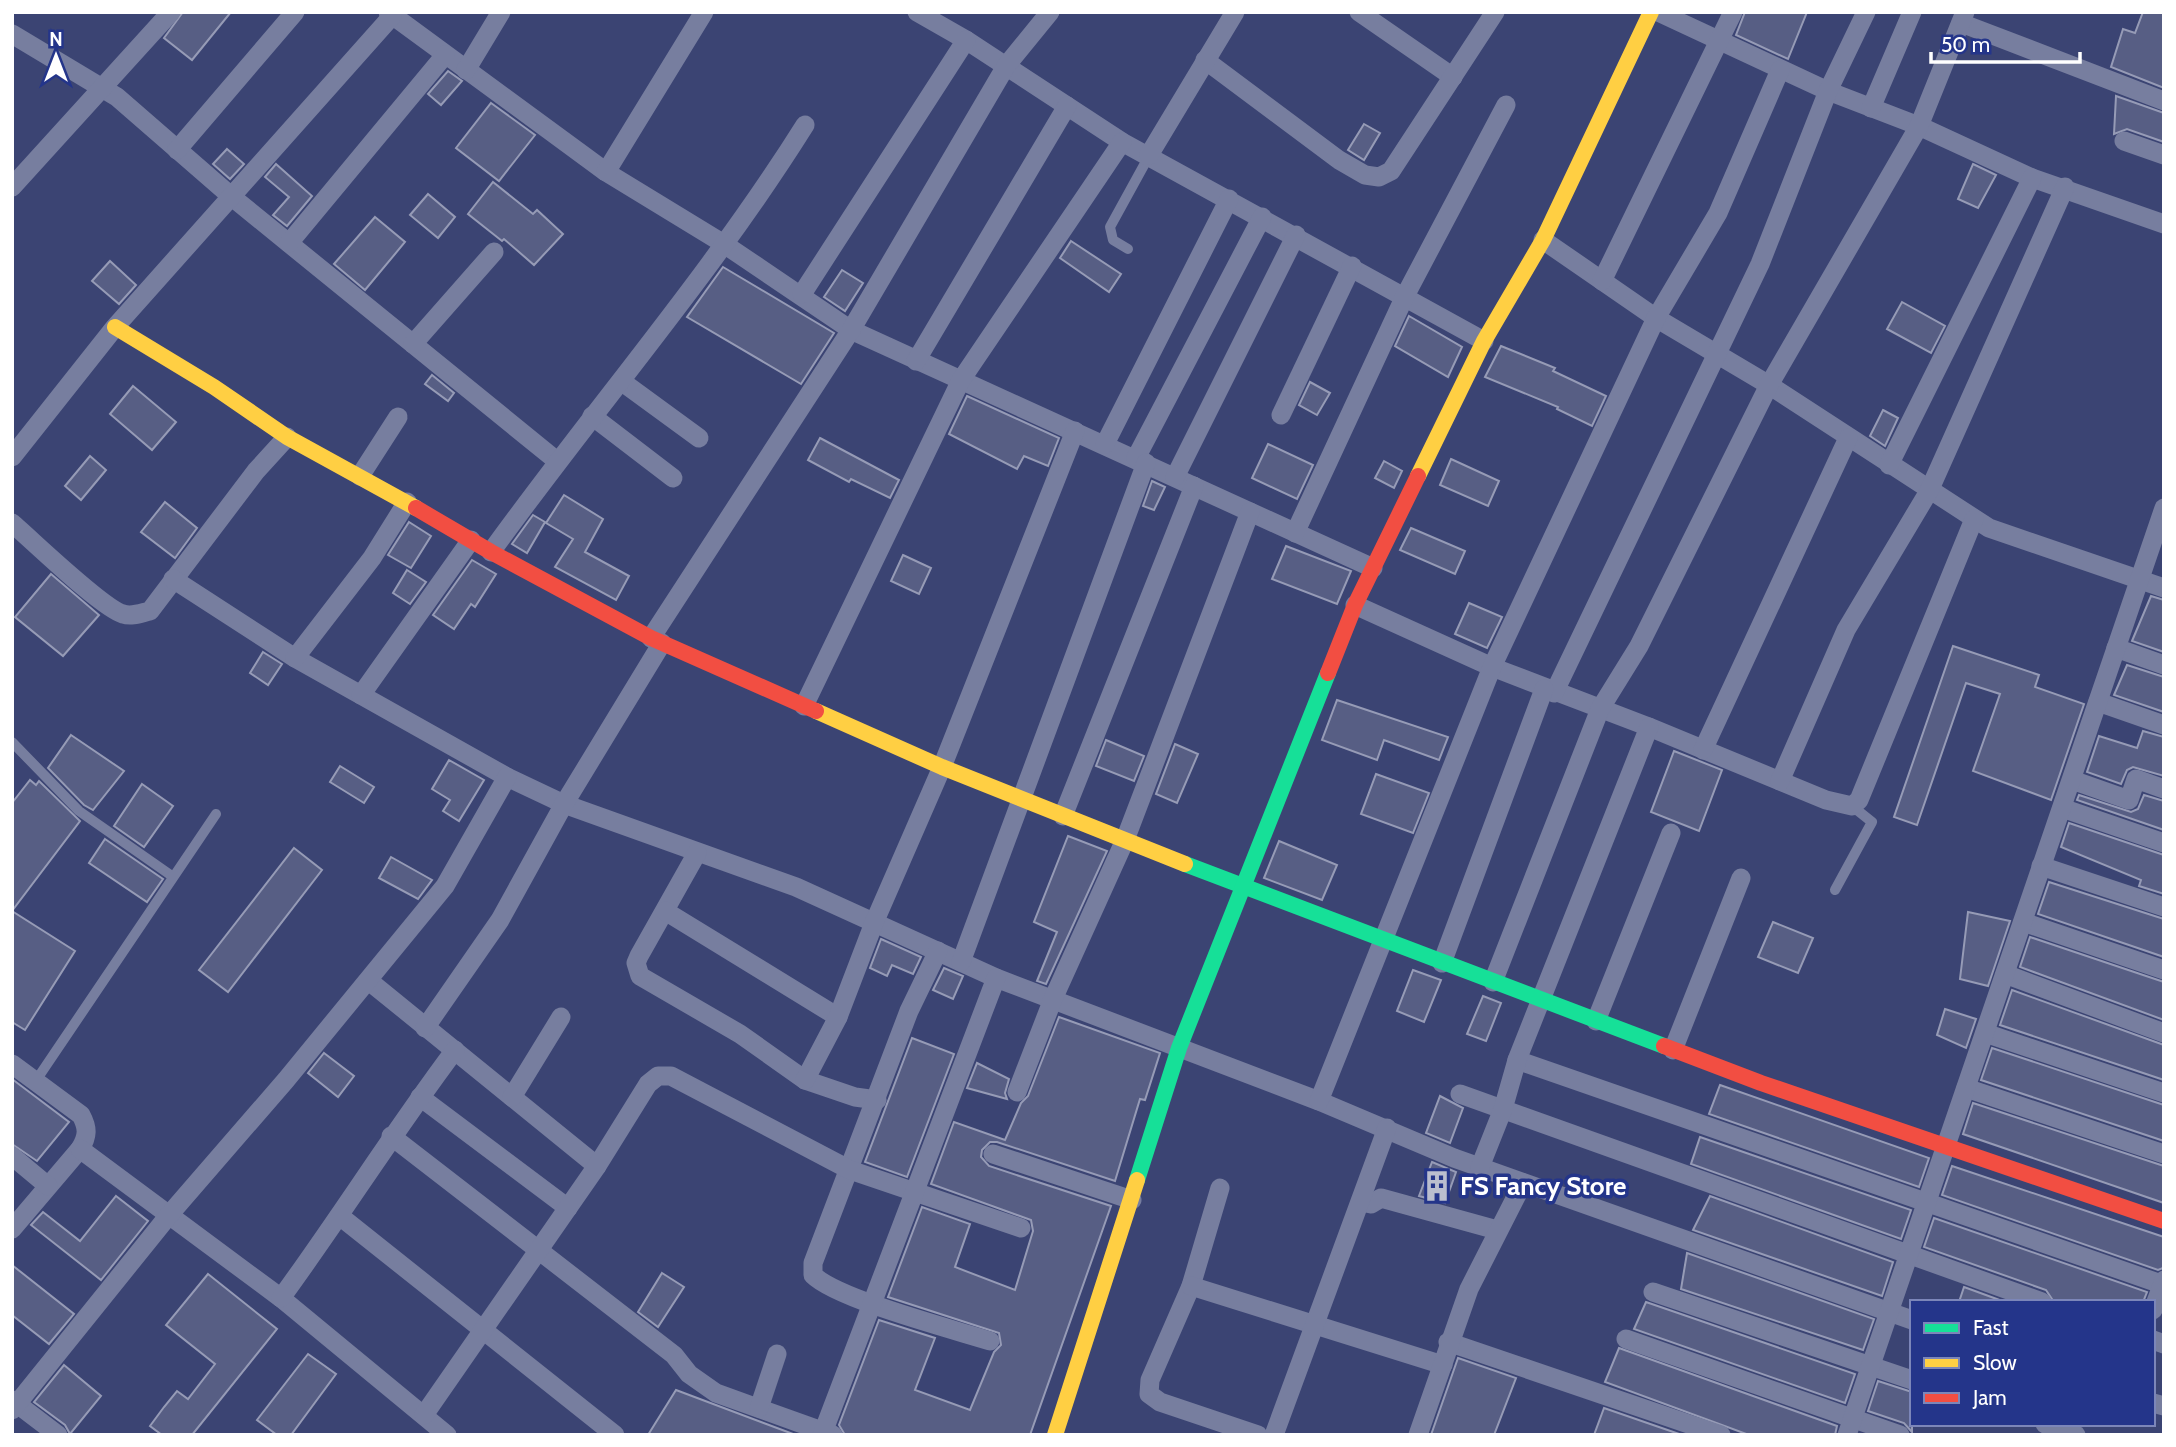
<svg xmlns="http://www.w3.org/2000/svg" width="2176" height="1447" viewBox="0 0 2176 1447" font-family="Cabin,sans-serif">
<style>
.building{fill:#575e84;stroke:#969bb6;stroke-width:2}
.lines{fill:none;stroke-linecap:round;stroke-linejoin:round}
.lane{stroke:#777e9f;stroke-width:10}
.street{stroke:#777e9f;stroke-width:19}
.fast{stroke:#16e098;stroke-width:16}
.slow{stroke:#ffcf43;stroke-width:16}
.jam{stroke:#f24e42;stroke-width:16}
.labels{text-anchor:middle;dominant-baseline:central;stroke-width:7;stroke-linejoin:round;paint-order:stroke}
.poi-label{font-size:26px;font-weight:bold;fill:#fff;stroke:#24358a;text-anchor:start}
</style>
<rect width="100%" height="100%" fill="#3b4473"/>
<g class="building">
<polygon points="183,12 231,12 192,60 164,38"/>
<polygon points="1745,12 1807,12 1788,59 1736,35"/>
<polygon points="2143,12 2164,12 2164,88 2111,67 2123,29 2135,33"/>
<polygon points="448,71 462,81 441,105 428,94"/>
<polygon points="2116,96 2164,113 2164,142 2127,129 2114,134"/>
<polygon points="491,103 535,135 499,181 456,148"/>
<polygon points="1364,124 1380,133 1364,160 1348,150"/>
<polygon points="227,149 244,164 230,179 213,164"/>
<polygon points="276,164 312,196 287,226 273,215 289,197 265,177"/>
<polygon points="1973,164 1996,175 1978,208 1958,199"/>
<polygon points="493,182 533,214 537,210 563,234 534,265 504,239 502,241 468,214"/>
<polygon points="428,194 455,217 438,238 410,215"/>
<polygon points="375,217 405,242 365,290 334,264"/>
<polygon points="1071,241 1121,274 1109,292 1060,258"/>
<polygon points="110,261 136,285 119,304 92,281"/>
<polygon points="723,267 834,333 801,384 687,317"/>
<polygon points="842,270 863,283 845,311 824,297"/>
<polygon points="1902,302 1945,326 1931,353 1887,329"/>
<polygon points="1409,316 1462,347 1448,377 1395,346"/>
<polygon points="1501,346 1555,368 1553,371 1606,396 1592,426 1557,409 1558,407 1485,377"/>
<polygon points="432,375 454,393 448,401 425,384"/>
<polygon points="1310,382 1330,393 1317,415 1299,405"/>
<polygon points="133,386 176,422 152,450 110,414"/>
<polygon points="967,396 1059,438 1048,466 1024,456 1017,469 949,434"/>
<polygon points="1883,410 1898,418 1885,446 1870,436"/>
<polygon points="820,438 899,480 890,498 851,479 849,482 808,460"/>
<polygon points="1268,444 1313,465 1297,499 1252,478"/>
<polygon points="90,456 106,470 81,500 65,486"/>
<polygon points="1451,459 1499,481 1488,506 1440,485"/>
<polygon points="1384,461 1402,471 1394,488 1375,478"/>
<polygon points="1152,481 1165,487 1154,510 1143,506"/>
<polygon points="564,495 603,519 585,552 629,576 616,600 555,567 573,539 546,523"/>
<polygon points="165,502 197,528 175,558 141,532"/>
<polygon points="533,515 545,522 527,553 512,544"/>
<polygon points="409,522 431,536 411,568 388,555"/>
<polygon points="1411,528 1465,551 1455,574 1400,550"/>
<polygon points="1286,546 1351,571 1337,604 1272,579"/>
<polygon points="903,555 931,568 919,594 891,581"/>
<polygon points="472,560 496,574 475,607 471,604 454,629 433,615"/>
<polygon points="407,570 426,582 410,604 393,593"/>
<polygon points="51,574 99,615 63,656 15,617"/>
<polygon points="2151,596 2164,600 2164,652 2132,641"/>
<polygon points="1469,603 1502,617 1487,648 1455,634"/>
<polygon points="1953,646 2039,675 2035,687 2084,704 2051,800 1973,771 2000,694 1966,683 1917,825 1894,817"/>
<polygon points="263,652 282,664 268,685 250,673"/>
<polygon points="2127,665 2164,677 2164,712 2114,695"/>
<polygon points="1337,700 1448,737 1439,760 1384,740 1377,760 1322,740"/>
<polygon points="2143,731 2164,737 2164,776 2133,767 2127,770 2121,784 2087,772 2099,736 2137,748"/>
<polygon points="71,735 124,771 93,810 84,805 48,768"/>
<polygon points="1106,740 1144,756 1134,781 1096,766"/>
<polygon points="1175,744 1198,754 1177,803 1156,794"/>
<polygon points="1674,751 1722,770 1699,831 1651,812"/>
<polygon points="449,760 484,780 459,821 443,811 450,800 432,789"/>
<polygon points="340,766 374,787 364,803 330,782"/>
<polygon points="1376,774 1429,793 1413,833 1361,814"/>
<polygon points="30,780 36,785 39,781 80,821 12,911 75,951 25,1030 12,1022 12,803"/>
<polygon points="142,784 173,806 144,847 114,826"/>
<polygon points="2079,795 2131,812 2138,809 2144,795 2164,801 2164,830 2077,800"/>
<polygon points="2069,823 2164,855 2164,894 2139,886 2141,880 2061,847"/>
<polygon points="1068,836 1107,851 1046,984 1037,981 1057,932 1034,922"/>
<polygon points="105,839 163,879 147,902 89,863"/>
<polygon points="1279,841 1337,865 1322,900 1264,878"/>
<polygon points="294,848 322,870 228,992 199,970"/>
<polygon points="391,857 432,880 418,899 379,878"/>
<polygon points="2049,882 2164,919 2164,957 2038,914"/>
<polygon points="1968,912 2010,921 1988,986 1960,979"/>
<polygon points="1773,922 1813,938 1798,973 1758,957"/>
<polygon points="2030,937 2164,982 2164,1020 2020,967"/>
<polygon points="881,939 921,957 913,974 892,965 887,976 870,968"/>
<polygon points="944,968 963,976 953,999 933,990"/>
<polygon points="1413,970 1441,980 1424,1022 1397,1011"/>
<polygon points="2012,990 2164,1045 2164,1080 2000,1025"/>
<polygon points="1483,996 1501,1003 1486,1041 1467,1034"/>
<polygon points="1945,1009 1976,1019 1966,1048 1937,1035"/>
<polygon points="1059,1017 1160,1053 1145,1100 1140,1099 1115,1181 997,1142 990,1142 982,1150 981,1157 989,1166 1111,1206 1030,1435 845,1435 839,1425 879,1320 935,1338 915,1390 970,1410 994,1352 1001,1345 999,1333 888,1297 922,1207 970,1224 955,1267 1015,1290 1033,1231 1031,1220 931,1184 954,1122 1005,1140 1021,1103 1028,1096"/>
<polygon points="912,1038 954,1054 907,1177 865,1162"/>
<polygon points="1992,1048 2164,1105 2164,1141 1981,1080"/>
<polygon points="324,1053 354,1076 338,1097 308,1073"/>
<polygon points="977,1063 1009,1079 1005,1093 1007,1099 967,1088"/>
<polygon points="12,1079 69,1122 37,1161 12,1144"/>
<polygon points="1720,1085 1929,1158 1919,1187 1709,1114"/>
<polygon points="1440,1096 1463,1108 1450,1143 1426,1133"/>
<polygon points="1973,1103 2164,1166 2164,1203 1963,1134"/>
<polygon points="1700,1137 1911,1210 1901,1239 1691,1164"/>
<polygon points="1432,1162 1456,1172 1445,1203 1419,1196"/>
<polygon points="1952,1166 2164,1237 2163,1268 2158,1270 1942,1195"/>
<polygon points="116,1196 148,1221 101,1280 31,1225 43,1212 80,1241"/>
<polygon points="1710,1196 1893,1262 1882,1296 1693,1230"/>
<polygon points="1934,1218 2147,1292 2143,1302 2054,1302 2046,1290 1924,1247"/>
<polygon points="1687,1253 1874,1319 1863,1350 1681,1289"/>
<polygon points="12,1265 74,1314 49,1344 12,1315"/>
<polygon points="662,1273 684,1287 658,1327 638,1312"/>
<polygon points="208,1274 277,1329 192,1435 162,1435 150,1426 164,1407 177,1391 188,1399 215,1364 166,1325"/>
<polygon points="1964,1287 2005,1302 1959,1302"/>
<polygon points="1646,1302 1855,1374 1845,1403 1634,1329"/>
<polygon points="1619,1348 1837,1426 1835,1435 1749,1435 1605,1382"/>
<polygon points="308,1354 336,1374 291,1435 277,1435 257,1420"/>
<polygon points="1458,1358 1516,1378 1494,1435 1431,1435"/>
<polygon points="64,1365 101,1396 70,1434 65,1425 34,1402"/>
<polygon points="1878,1381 1912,1392 1912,1432 1904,1423 1868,1411"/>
<polygon points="676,1390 793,1434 793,1435 648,1435"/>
<polygon points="1604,1408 1682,1435 1594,1435"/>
</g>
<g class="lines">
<g class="lane">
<polyline points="1128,249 1113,240 1110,227 1149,156"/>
<polyline points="12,742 79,811 172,876"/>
<polyline points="1835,890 1872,822 1852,806"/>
<polyline points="35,1082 216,814"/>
</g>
<g class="street">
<polyline points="388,12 606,172 724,244 851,330 1373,568"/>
<polyline points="917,12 966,40 1122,142 1484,341"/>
<polyline points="1359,12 1453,77"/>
<polyline points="1658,12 1828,91 1919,126 2032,178 2164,224"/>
<polyline points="1961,23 2164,101"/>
<polyline points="12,34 117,97 232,197 557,461"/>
<polyline points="1205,60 1339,160 1365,175 1379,177 1391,171 1495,12"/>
<polyline points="466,70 501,12"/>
<polyline points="1871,108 1912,12"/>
<polyline points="2124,141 2164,155"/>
<polyline points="177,150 295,12"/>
<polyline points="1149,155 1235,12"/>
<polyline points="606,172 704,12"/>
<polyline points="12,187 171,12"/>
<polyline points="1543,240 1656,318 1769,385 1989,528 2164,588"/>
<polyline points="289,243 445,55"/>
<polyline points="1602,281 1733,12"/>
<polyline points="802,294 966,40"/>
<polyline points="413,344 494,252"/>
<polyline points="916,361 1067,106"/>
<polyline points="621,381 699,438"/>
<polyline points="1281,415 1352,266"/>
<polyline points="592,416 673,478"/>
<polyline points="1105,444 1229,199"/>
<polyline points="12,457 115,327 392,16"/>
<polyline points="1136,458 1262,217"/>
<polyline points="1889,465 2032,178"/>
<polyline points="360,476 398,417"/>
<polyline points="1175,477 1296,235"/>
<path d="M12 523C33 541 102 608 123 614 132 617 141 613 150 611L256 471 287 437"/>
<polyline points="1295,533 1405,296 1506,105"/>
<path d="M491 552C594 409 711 275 805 125"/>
<polyline points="173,579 295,658 507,777 564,804 796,887 996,978 1319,1101 1454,1158 1912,1320"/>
<polyline points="1355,605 1492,667 1649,727 1826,800 1852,806 1859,800 1974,519"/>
<polyline points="651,638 851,330 1006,66 1050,12"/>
<polyline points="2116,648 2164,665"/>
<polyline points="295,658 372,558 407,502"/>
<polyline points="1554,693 1760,264 1828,91 1866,12"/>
<polyline points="361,695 471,540"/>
<polyline points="2098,702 2164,725"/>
<polyline points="804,706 961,380 1122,142"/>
<polyline points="1703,750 1848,438"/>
<polyline points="2072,780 2129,800 2136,779 2164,789"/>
<polyline points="1780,781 1846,630 1929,491 2065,187"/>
<polyline points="2062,808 2164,843"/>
<polyline points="1063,816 1194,486"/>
<polyline points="697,853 639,956 636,963 640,976 740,1034 805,1080 855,1097 877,1100"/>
<polyline points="2041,866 2164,907"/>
<polyline points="665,911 838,1017"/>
<polyline points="2023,922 2164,970"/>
<path d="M938 951 909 1011 813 1263V1275C837 1299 952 1329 990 1341"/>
<polyline points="961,962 1146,463"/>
<polyline points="1442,963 1544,689"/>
<polyline points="2005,974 2164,1033"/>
<polyline points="369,981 597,1166"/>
<polyline points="1493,982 1600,709 1639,646 1769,385 1919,126 1965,12"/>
<polyline points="1596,1021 1671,833"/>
<polyline points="425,1028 500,920 564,804 662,643"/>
<polyline points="1985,1033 2164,1093"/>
<polyline points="1673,1050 1741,878"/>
<polyline points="1517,1060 2164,1285"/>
<path d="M12 1064 81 1115C88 1128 88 1136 80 1149L12 1229"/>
<polyline points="805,1080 838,1017 874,923 942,767 1075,431"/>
<polyline points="1966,1088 2164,1154"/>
<polyline points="1017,1092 1053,999 1125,840 1250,512"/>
<polyline points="1460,1094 2042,1302"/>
<polyline points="420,1097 568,1208"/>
<polyline points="512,1097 561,1017"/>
<polyline points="1319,1101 1492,667 1656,318 1718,213 1780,70"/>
<polyline points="391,1136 674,1355 689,1374 716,1393 833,1435"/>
<polyline points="80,1149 281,1298 447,1435"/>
<polyline points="993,1154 1132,1200"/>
<polyline points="12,1156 48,1186"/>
<polyline points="1480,1167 1503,1109 1517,1060 1649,727"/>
<polyline points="1220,1188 1191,1286 1150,1380 1149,1394 1160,1402 1258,1435"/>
<polyline points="1361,1202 1371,1204 1381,1198 1497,1230"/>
<polyline points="341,1217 615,1435"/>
<polyline points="1191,1286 1443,1365"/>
<polyline points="1653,1292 1912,1380"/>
<path d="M281 1298C341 1216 394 1131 455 1050"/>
<polyline points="2153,1310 2164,1280"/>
<polyline points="1626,1339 1900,1435"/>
<polyline points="2153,1340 2164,1344"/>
<polyline points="1448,1342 1721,1435"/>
<polyline points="12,1400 58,1435"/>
<polyline points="2153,1403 2164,1406"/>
<polyline points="759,1408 777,1354"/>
<polyline points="12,1410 169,1215 286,1080 445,886 507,777"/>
<polyline points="424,1415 597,1166 648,1084 658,1076 671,1076 850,1170 1021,1228"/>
<polyline points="2045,1424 2076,1435"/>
<polyline points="822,1435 996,978"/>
<polyline points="1274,1435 1387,1128"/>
<polyline points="1418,1435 1469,1289 1523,1183"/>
<polyline points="1847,1435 2164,508"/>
</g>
<g class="fast">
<polyline points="1185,864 1664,1046"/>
<polyline points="1137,1180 1179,1048 1328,673"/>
</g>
<g class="slow">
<polyline points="115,327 214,387 287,437 416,508"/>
<polyline points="1418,476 1484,341 1543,240 1651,12"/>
<polyline points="816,711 942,767 1185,864"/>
<polyline points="1055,1435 1137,1180"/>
</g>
<g class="jam">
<polyline points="416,508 491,552 651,638 816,711"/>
<polyline points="1328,673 1355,605 1418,476"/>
<polyline points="1664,1046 1761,1083 2164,1221"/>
</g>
</g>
<defs>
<symbol id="building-bare" viewBox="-9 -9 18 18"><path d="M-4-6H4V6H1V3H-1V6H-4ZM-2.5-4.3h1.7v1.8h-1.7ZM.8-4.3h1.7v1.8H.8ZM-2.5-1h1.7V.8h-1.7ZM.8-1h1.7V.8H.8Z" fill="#babece" stroke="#24358a" stroke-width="2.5" paint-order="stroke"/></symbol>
</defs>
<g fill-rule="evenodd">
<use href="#building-bare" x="1415" y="1164" width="44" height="44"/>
</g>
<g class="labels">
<g class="poi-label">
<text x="1460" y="1186">FS Fancy Store</text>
</g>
</g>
<rect width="2176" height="1447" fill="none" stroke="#ffffff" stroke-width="28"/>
<rect x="1910" y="1300" width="245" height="126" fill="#24358a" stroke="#7c86b9" stroke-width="2"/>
<rect x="1924" y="1323" width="35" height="10" fill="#16e098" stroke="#7c86b9" stroke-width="2"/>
<text x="1973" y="1335" font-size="21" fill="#ffffff">Fast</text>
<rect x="1924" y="1358" width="35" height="10" fill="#ffcf43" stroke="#7c86b9" stroke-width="2"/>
<text x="1973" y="1370" font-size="21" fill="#ffffff">Slow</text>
<rect x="1924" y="1393" width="35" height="10" fill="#f24e42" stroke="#7c86b9" stroke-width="2"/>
<text x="1973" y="1405" font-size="21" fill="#ffffff">Jam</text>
<g transform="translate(56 56)" stroke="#24358a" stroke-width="5" paint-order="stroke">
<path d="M0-5L12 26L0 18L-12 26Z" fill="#ffffff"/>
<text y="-10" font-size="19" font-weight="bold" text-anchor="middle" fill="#ffffff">N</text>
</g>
<path d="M1931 52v10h149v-10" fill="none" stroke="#ffffff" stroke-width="3.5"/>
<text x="1941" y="52" font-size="21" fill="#ffffff" stroke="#24358a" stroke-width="5" paint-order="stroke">50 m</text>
</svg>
